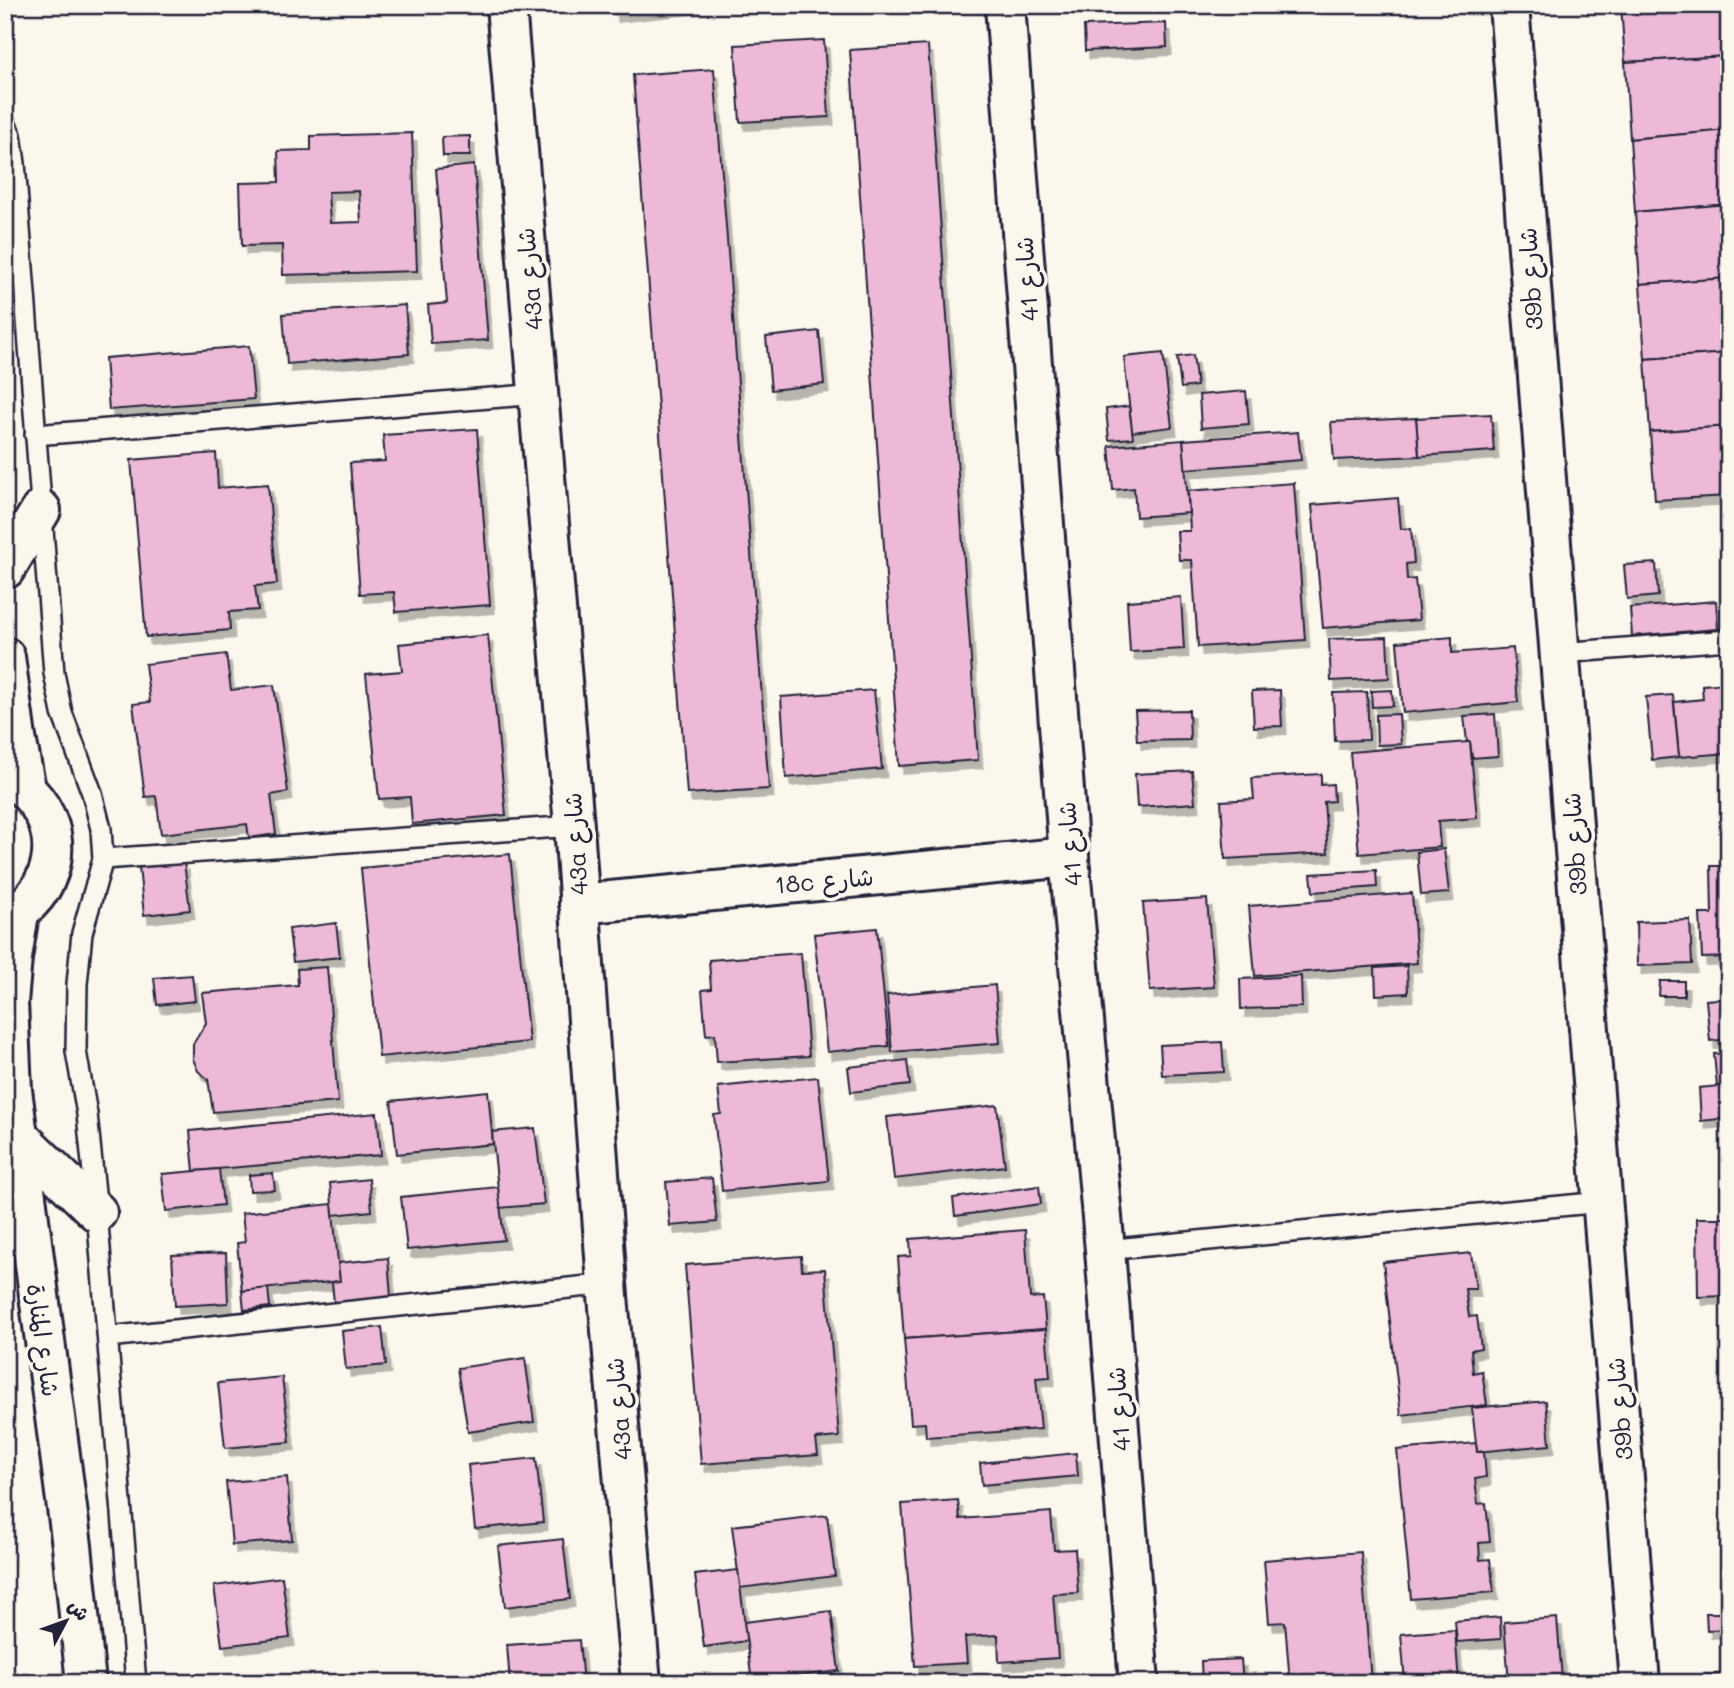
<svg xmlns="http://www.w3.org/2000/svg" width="1734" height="1688" viewBox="0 0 1734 1688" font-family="Mali,'Playpen Sans Arabic',sans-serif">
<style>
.building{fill:#edb9d6;stroke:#22223b;stroke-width:2;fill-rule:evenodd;filter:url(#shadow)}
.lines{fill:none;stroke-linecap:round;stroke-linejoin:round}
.lane-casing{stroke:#22223b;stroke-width:24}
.street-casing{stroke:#22223b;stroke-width:44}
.secondary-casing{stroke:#22223b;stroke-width:44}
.lane{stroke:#fbf7ec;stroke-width:19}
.street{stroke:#fbf7ec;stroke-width:38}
.secondary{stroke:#fbf7ec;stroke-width:38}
.labels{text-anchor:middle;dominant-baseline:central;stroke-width:7;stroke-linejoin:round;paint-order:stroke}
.street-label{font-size:24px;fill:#22223b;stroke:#fbf7ec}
</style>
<defs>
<filter id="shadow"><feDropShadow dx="4.5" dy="8" stdDeviation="0" flood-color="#0004"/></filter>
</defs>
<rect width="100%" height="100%" fill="#fbf7ec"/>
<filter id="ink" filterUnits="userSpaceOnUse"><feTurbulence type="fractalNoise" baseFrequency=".0143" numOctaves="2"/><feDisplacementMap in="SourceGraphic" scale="14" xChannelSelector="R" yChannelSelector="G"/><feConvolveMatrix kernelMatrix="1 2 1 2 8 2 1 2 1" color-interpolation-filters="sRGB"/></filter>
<g filter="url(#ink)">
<g class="building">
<polygon points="613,5 696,5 614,14"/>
<polygon points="1621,5 1724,5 1728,56 1625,62"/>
<polygon points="1166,23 1167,47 1085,51 1084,26"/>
<polygon points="824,40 829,117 740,122 735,45"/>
<polygon points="928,45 978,760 899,766 850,50"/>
<polygon points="1728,56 1729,130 1630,139 1625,62"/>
<polygon points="714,69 769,789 687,794 633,75"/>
<polygon points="1729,130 1729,204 1635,212 1630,139"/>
<path d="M412 133 417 271 283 275 282 245 242 246 240 183 279 182 278 151 311 150V136ZM359 191 361 222 330 223 328 192Z"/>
<polygon points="470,136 470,156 443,156 442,137"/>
<polygon points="474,165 488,340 431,344 428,305 447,303 436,169"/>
<polygon points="1729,204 1729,278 1640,284 1635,212"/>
<polygon points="1729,278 1729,353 1645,359 1640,284"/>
<polygon points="405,305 409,354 287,364 283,314"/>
<polygon points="819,331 824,384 771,390 766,337"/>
<polygon points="249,346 254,399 109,410 105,358"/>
<polygon points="1163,353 1172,427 1132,432 1124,357"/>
<polygon points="1729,353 1729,426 1650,432 1645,359"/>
<polygon points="1193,355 1197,386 1181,388 1177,357"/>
<polygon points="1246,391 1249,424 1201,428 1199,395"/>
<polygon points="1129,406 1133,438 1109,440 1106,409"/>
<polygon points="1491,414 1494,451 1419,456 1416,418"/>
<polygon points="1416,418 1419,456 1334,460 1331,422"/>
<polygon points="1729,426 1729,496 1655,500 1650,432"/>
<polygon points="477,429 490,605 396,612 394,592 360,594 350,463 385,461 383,435"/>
<polygon points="1298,432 1301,460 1185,469 1183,440"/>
<polygon points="1183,440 1189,513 1136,517 1134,488 1113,490 1109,446"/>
<polygon points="216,453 218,488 268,484 277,584 255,586 258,610 229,612 230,630 146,637 131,460"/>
<polygon points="1294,483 1305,640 1198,647 1192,560 1179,560 1177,531 1190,531 1188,491"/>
<polygon points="1398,498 1401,529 1411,528 1414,563 1406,564 1407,580 1415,579 1419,620 1323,628 1312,505"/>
<polygon points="1656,563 1658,596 1627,599 1624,565"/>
<polygon points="1181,597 1184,649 1130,652 1127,601"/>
<polygon points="1716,601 1718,629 1632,636 1630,608"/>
<polygon points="488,635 506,815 412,824 410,797 379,799 366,674 402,671 399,644"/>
<polygon points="1387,637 1389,678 1331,681 1329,639"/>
<polygon points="1452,637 1452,653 1513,648 1518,702 1403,713 1397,642"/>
<polygon points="226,654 231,690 274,685 288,792 271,795 276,834 249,838 247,824 161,834 156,796 145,797 133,704 150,702 145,664"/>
<polygon points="1729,683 1729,753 1679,757 1674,702 1703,699 1702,685"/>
<polygon points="874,690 882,769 786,778 781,697"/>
<polygon points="1280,690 1282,726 1254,727 1252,691"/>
<polygon points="1392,690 1393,706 1372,707 1371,691"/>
<polygon points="1367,692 1369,740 1335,741 1333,693"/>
<polygon points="1673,695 1679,757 1652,760 1646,697"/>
<polygon points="1189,710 1190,740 1137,741 1135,711"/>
<polygon points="1399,714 1401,744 1377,745 1376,715"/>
<polygon points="1495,714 1498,756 1472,758 1470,742 1467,742 1464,716"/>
<polygon points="1467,742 1470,742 1477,818 1438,821 1440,847 1359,854 1350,752"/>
<polygon points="1192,771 1195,803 1137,807 1135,774"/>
<polygon points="1321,774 1321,785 1333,784 1334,801 1324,802 1328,853 1225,859 1221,801 1254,799 1252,778"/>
<polygon points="1444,849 1449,893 1421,895 1417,852"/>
<polygon points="510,854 529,1042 379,1057 361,868"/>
<polygon points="184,862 190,910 144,915 139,867"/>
<polygon points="1711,866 1729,866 1729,957 1702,958 1700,914 1712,914"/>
<polygon points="1376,870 1377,887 1313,892 1311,874"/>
<polygon points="1412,893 1417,963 1255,976 1249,906"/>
<polygon points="1207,899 1214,987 1150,991 1143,903"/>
<polygon points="1690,920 1692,964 1637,966 1636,922"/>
<polygon points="336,923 340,957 293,962 289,929"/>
<polygon points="877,928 889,1046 827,1052 814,934"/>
<polygon points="801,953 809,1056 717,1062 715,1034 706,1035 702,990 711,989 709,960"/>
<polygon points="1407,966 1408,993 1376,995 1375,968"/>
<polygon points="327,967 338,1102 213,1112 208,1079 198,1071 193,1059 193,1044 206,1023 202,993 298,985 297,969"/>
<polygon points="192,975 195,1001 157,1005 154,978"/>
<polygon points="1301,976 1302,1007 1241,1009 1240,979"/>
<polygon points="1660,981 1684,981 1684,996 1659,996"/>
<polygon points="995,985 1000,1043 892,1052 887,995"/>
<polygon points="1729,998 1729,1039 1710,1041 1706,1000"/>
<polygon points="1222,1042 1224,1072 1162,1075 1160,1045"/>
<polygon points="1729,1053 1729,1085 1717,1086 1714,1054"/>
<polygon points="907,1060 910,1085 851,1092 848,1067"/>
<polygon points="818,1077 829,1181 722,1191 714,1115 721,1114 718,1087"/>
<polygon points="1729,1085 1729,1118 1701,1121 1699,1088"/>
<polygon points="488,1091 493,1144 397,1154 391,1101"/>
<polygon points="997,1105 1005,1166 894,1179 887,1117"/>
<polygon points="377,1113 381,1155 194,1171 190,1131"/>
<polygon points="535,1128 544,1204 500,1208 492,1132"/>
<polygon points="219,1169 223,1205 166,1211 162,1174"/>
<polygon points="273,1173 275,1190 250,1191 249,1175"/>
<polygon points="712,1178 717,1222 670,1226 666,1182"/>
<polygon points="369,1179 372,1211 333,1215 330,1183"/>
<polygon points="1039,1186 1041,1204 955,1216 953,1198"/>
<polygon points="498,1187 504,1240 407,1250 401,1197"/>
<polygon points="332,1204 340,1281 242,1291 237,1243 245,1242 242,1213"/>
<polygon points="1697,1218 1729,1218 1729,1296 1698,1297"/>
<polygon points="1025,1230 1030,1298 1043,1297 1046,1329 904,1339 898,1257 911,1256 910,1239"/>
<polygon points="226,1253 228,1303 175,1306 172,1255"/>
<polygon points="1471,1253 1476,1289 1465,1289 1469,1317 1477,1316 1481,1348 1471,1350 1473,1373 1482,1371 1487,1405 1401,1415 1383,1262"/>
<polygon points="801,1256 802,1270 825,1269 839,1437 816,1439 818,1455 701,1464 685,1265"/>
<polygon points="388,1258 391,1297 334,1303 332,1282 340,1281 338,1263"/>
<polygon points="268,1288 270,1307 244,1310 242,1291"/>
<polygon points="382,1327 386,1365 346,1369 342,1331"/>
<polygon points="1046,1329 1050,1377 1036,1378 1041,1429 926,1437 925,1423 911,1424 904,1339"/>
<polygon points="525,1358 534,1422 468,1432 458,1368"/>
<polygon points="282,1377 290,1442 225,1448 218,1383"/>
<polygon points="1546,1401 1550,1445 1477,1452 1472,1408"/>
<polygon points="1476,1443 1477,1452 1484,1452 1486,1477 1475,1479 1478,1504 1486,1503 1490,1542 1479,1543 1480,1560 1490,1559 1494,1592 1411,1599 1397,1450"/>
<polygon points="1076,1453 1078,1476 982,1485 980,1463"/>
<polygon points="536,1458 543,1522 475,1529 468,1465"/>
<polygon points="287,1477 292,1540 232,1545 226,1482"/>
<polygon points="958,1500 960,1519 1051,1512 1054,1550 1075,1549 1078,1593 1053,1594 1058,1658 999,1662 998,1635 965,1637 967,1663 915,1666 902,1504"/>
<polygon points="827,1515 835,1576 740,1588 732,1526"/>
<polygon points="563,1539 570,1599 505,1607 498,1546"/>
<polygon points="1361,1552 1371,1683 1290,1683 1285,1622 1269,1623 1264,1560"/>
<polygon points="738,1570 747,1641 704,1647 695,1575"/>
<polygon points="282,1577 290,1638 222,1646 214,1586"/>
<polygon points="831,1611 839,1671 752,1682 744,1622"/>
<polygon points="1706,1613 1729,1613 1729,1629 1707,1630"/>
<polygon points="1500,1617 1501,1639 1457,1642 1455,1621"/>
<polygon points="1557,1618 1562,1679 1509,1683 1504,1622"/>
<polygon points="1455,1630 1459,1683 1405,1683 1401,1634"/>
<polygon points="579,1640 583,1683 510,1683 507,1645"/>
<polygon points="1241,1659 1243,1683 1202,1683 1201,1661"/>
<polygon points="1729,1673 1729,1683 1707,1683 1706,1675"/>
<polygon points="288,1679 288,1683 227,1683"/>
</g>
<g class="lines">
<defs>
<g id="lane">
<polyline points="5,123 11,135 15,163 54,673 62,713 92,793 101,829 103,859 82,933 77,984 76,1051 87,1114 97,1212 136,1683"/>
<polyline points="35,435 539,394"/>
<polyline points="1560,653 1729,640"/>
<polyline points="103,859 574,826"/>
<polyline points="1105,1250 1602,1202"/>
<polyline points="108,1337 607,1284"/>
</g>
<g id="street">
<polyline points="506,5 574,826 607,1284 641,1683"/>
<polyline points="1005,5 1069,857 1105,1250 1139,1683"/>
<polyline points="1509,5 1640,1683"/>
<polyline points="579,904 1069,857"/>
</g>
<g id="secondary">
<polyline points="5,569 41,510"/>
<polyline points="5,657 16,738 26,789"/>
<path d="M5 777C13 781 22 785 28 792 69 834 56 894 5 920"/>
<polyline points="19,913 12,958 8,1002 12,1090 72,1546 86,1683"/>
<polyline points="17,1135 97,1212"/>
</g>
</defs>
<use href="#lane" class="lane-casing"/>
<use href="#street" class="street-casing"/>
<use href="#secondary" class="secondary-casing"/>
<use href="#lane" class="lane"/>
<use href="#street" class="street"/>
<use href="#secondary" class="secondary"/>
</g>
</g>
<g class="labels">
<g class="street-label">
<text transform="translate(529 279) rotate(-95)">43a شارع</text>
<text transform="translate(1026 279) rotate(-94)">شارع 41</text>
<text transform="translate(1530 279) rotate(-94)">39b شارع</text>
<text transform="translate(575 844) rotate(-94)">43a شارع</text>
<text transform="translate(1069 844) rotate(-95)">شارع 41</text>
<text transform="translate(1574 844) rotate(-94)">39b شارع</text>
<text transform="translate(824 880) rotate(-5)">18c شارع</text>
<text transform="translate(44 1340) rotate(82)">شارع المنارة</text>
<text transform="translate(618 1409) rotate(-95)">43a شارع</text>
<text transform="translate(1118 1409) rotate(-94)">شارع 41</text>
<text transform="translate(1619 1409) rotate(-95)">39b شارع</text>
</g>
</g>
<rect width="1734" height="1688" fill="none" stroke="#fbf7ec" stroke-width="28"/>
<rect x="14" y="14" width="1706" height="1660" fill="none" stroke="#22223b" stroke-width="2.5" filter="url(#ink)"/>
<g transform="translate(66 1621) rotate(49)" stroke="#fbf7ec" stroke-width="5" paint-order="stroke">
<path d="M0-5L12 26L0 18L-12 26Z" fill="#22223b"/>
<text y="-10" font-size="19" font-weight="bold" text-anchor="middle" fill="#22223b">ش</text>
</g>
</svg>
